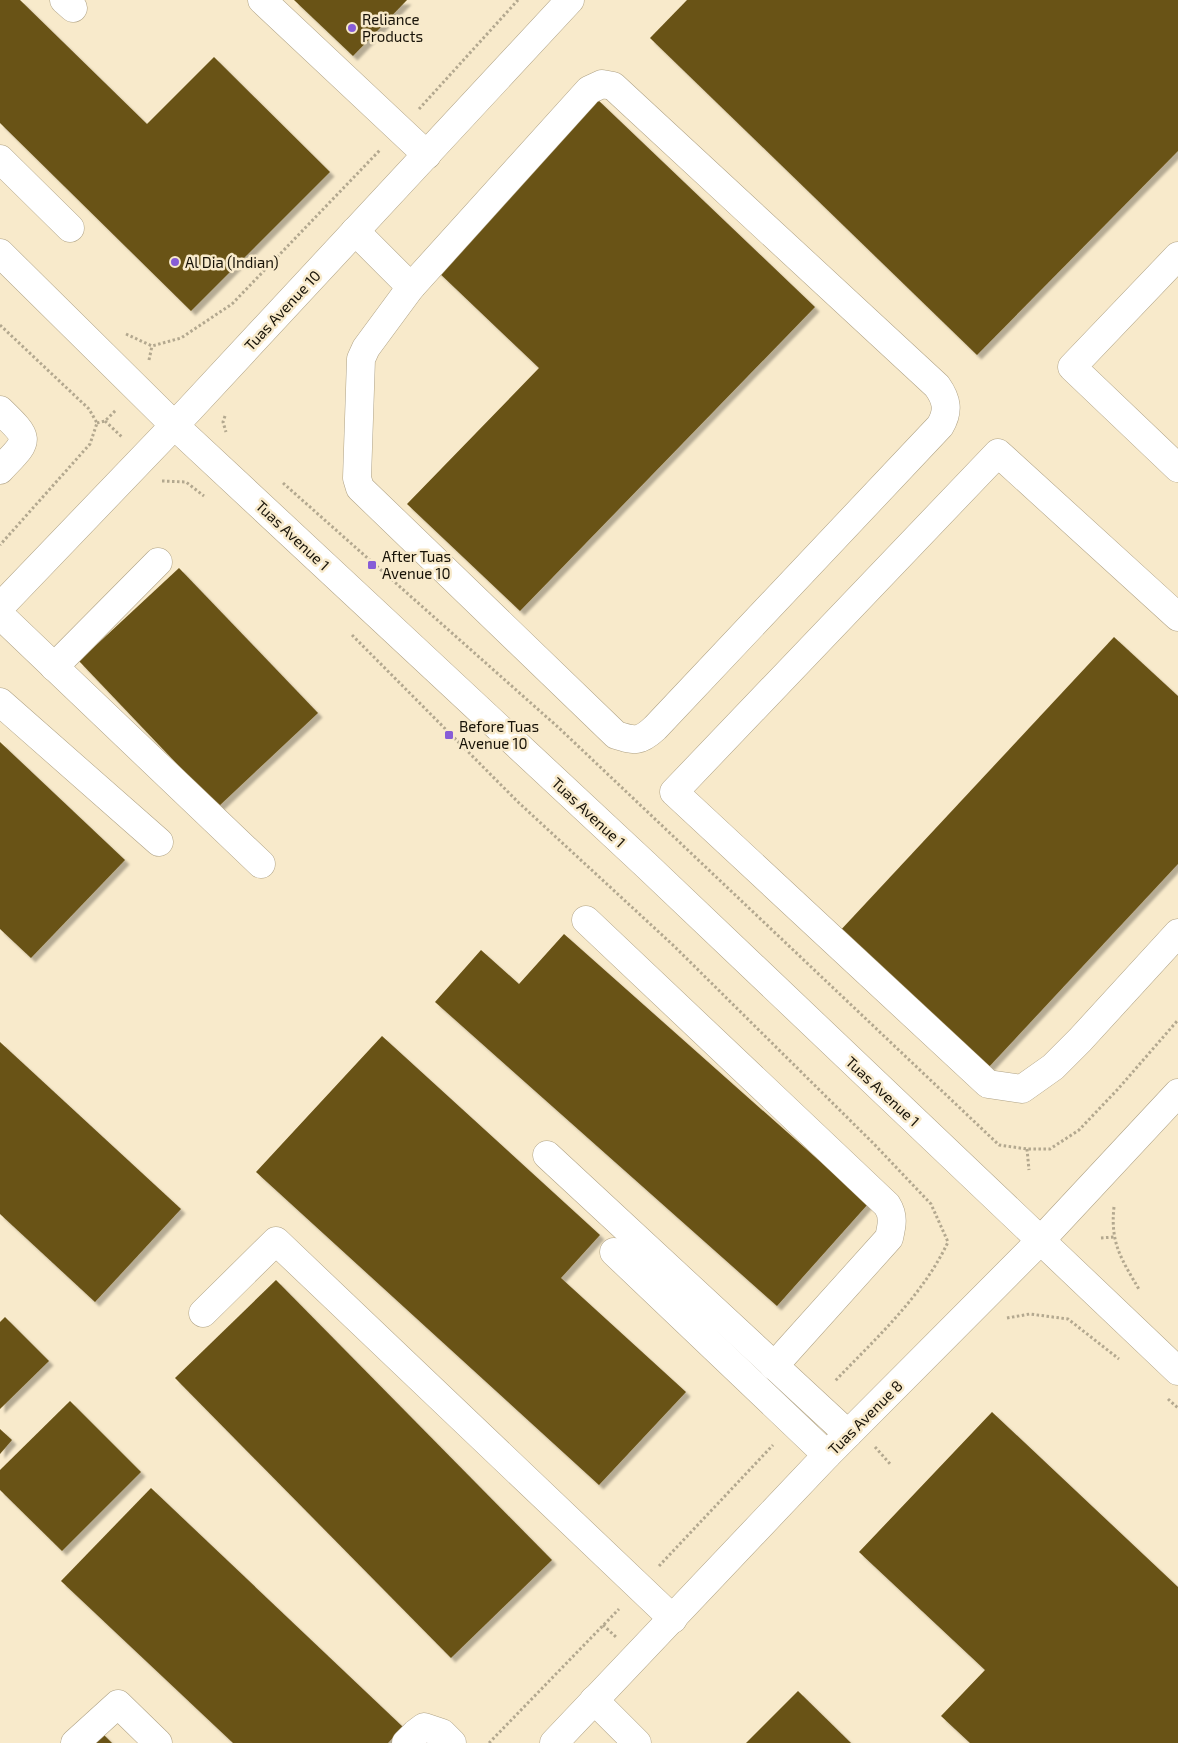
<svg xmlns="http://www.w3.org/2000/svg" width="1178" height="1743" viewBox="0 0 1178 1743" font-family="'Exo 2',sans-serif">
<style>
.building{fill:#695217;filter:url(#shadow)}
.lines{fill:none;stroke-linecap:round;stroke-linejoin:round}
.minor-casing{stroke:#afa285;stroke-width:29}
.path{stroke:#b3a88f;stroke-width:3;stroke-dasharray:2.5 2.5;stroke-linecap:butt}
.minor{stroke:#fff;stroke-width:28}
.poi-dot{fill:#875dd7;stroke:#f8eacb;stroke-width:2}
.labels{text-anchor:middle;dominant-baseline:central;stroke-width:5;stroke-linejoin:round;paint-order:stroke}
.poi-label{font-size:15px;fill:#181308;stroke:#f8eacb;text-anchor:start}
.street-label{font-size:15px;fill:#181308;stroke:#f8eacb}
</style>
<defs>
<filter id="shadow"><feDropShadow dx="4.5" dy="4.5" stdDeviation="1" flood-color="#0004"/></filter>
</defs>
<rect width="100%" height="100%" fill="#f8eacb"/>
<g class="building">
<polygon points="0,0 20,0 147,124 214,57 330,172 191,311 0,123"/>
<polygon points="294,0 407,0 353,56"/>
<polygon points="687,0 1178,0 1178,151 977,355 650,38"/>
<polygon points="597,99 815,307 520,611 407,504 539,368 434,268"/>
<polygon points="179,568 318,713 218,807 79,661"/>
<polygon points="1114,637 1178,696 1178,864 987,1069 838,933"/>
<polygon points="0,742 125,860 31,958 0,929"/>
<polygon points="564,934 868,1204 777,1306 435,1002 481,950 519,984"/>
<polygon points="382,1036 600,1235 561,1278 686,1392 599,1485 256,1172"/>
<polygon points="0,1042 181,1209 95,1302 0,1214"/>
<polygon points="276,1280 552,1560 451,1658 175,1378"/>
<polygon points="5,1317 49,1361 0,1409 0,1322"/>
<polygon points="70,1401 141,1472 62,1551 0,1490 0,1470"/>
<polygon points="992,1412 1178,1587 1178,1743 970,1743 941,1716 985,1670 859,1552"/>
<polygon points="0,1429 12,1440 0,1454"/>
<polygon points="151,1488 403,1727 388,1743 233,1743 61,1581"/>
<polygon points="798,1691 851,1743 746,1743"/>
<polygon points="101,1732 112,1743 89,1743"/>
</g>
<g class="lines">
<defs>
<g id="minor">
<polyline points="64,0 73,8"/>
<polyline points="262,0 427,155"/>
<path d="M602 84 613 86 937 386C947 400 949 411 940 426L655 728C640 742 635 741 616 735L360 488 357 478 361 359 366 348 411 287 589 90Z"/>
<polyline points="0,159 70,228"/>
<polyline points="355,231 411,287"/>
<polyline points="0,253 174,425 646,865 1178,1371"/>
<polyline points="1178,256 1072,367 1178,468"/>
<path d="M0 410C32 441 29 439 0 470"/>
<polyline points="0,607 189,410 570,0"/>
<polyline points="0,615 261,864"/>
<polyline points="1178,617 998,453 674,792 988,1084 1022,1089 1053,1067 1080,1040 1178,933"/>
<polyline points="54,667 158,562"/>
<polyline points="0,702 159,842"/>
<path d="M586 920 887 1205C894 1216 892 1225 889 1238L774 1366"/>
<polyline points="547,1155 848,1434"/>
<polyline points="614,1252 827,1455"/>
<polyline points="203,1313 276,1241 673,1619"/>
<polyline points="594,1700 637,1743"/>
<polyline points="75,1743 118,1704 158,1743"/>
<polyline points="406,1743 416,1733 424,1727 442,1733 452,1743"/>
<polyline points="554,1743 827,1455 1040,1241 1178,1093"/>
</g>
</defs>
<use href="#minor" class="minor-casing"/>
<g class="path">
<polyline points="419,109 518,0"/>
<polyline points="0,325 89,409 97,423 90,444 0,545"/>
<polyline points="126,334 152,346 181,338 232,304 380,150"/>
<polyline points="149,360 152,346"/>
<polyline points="225,416 223,422 226,432"/>
<polyline points="105,421 123,438"/>
<polyline points="97,423 105,421 116,410"/>
<polyline points="162,481 186,482 204,496"/>
<polyline points="283,483 559,728 999,1145 1027,1149 1050,1149 1079,1130 1118,1089 1178,1020"/>
<path d="M352 635 518 802 674 946 874 1144 931 1204 948 1242C922 1297 876 1338 835 1381"/>
<polyline points="1027,1149 1029,1170"/>
<path d="M1114 1207C1110 1244 1122 1260 1140 1291"/>
<polyline points="1101,1238 1114,1237"/>
<polyline points="1007,1318 1030,1314 1068,1319 1119,1359"/>
<polyline points="1168,1399 1178,1408"/>
<polyline points="875,1447 891,1465"/>
<polyline points="659,1566 773,1445"/>
<polyline points="603,1625 616,1637"/>
<polyline points="489,1743 619,1609"/>
</g>
<use href="#minor" class="minor"/>
</g>
<g class="poi-dot">
<circle cx="352" cy="28" r="5"/>
<circle cx="175" cy="262" r="5"/>
<rect x="367" y="560" width="10" height="10" rx="2.5"/>
<rect x="444" y="730" width="10" height="10" rx="2.5"/>
</g>
<g class="labels">
<g class="poi-label">
<text x="362" y="19">Reliance<tspan x="362" dy="17">Products</tspan></text>
<text x="185" y="262">Al Dia (Indian)</text>
<text x="382" y="556">After Tuas<tspan x="382" dy="17">Avenue 10</tspan></text>
<text x="459" y="726">Before Tuas<tspan x="459" dy="17">Avenue 10</tspan></text>
</g>
<g class="street-label">
<text transform="translate(282 310) rotate(-47)">Tuas Avenue 10</text>
<text transform="translate(293 535) rotate(43)">Tuas Avenue 1</text>
<text transform="translate(589 812) rotate(43)">Tuas Avenue 1</text>
<text transform="translate(883 1091) rotate(43)">Tuas Avenue 1</text>
<text transform="translate(865 1417) rotate(-45)">Tuas Avenue 8</text>
</g>
</g>
</svg>
